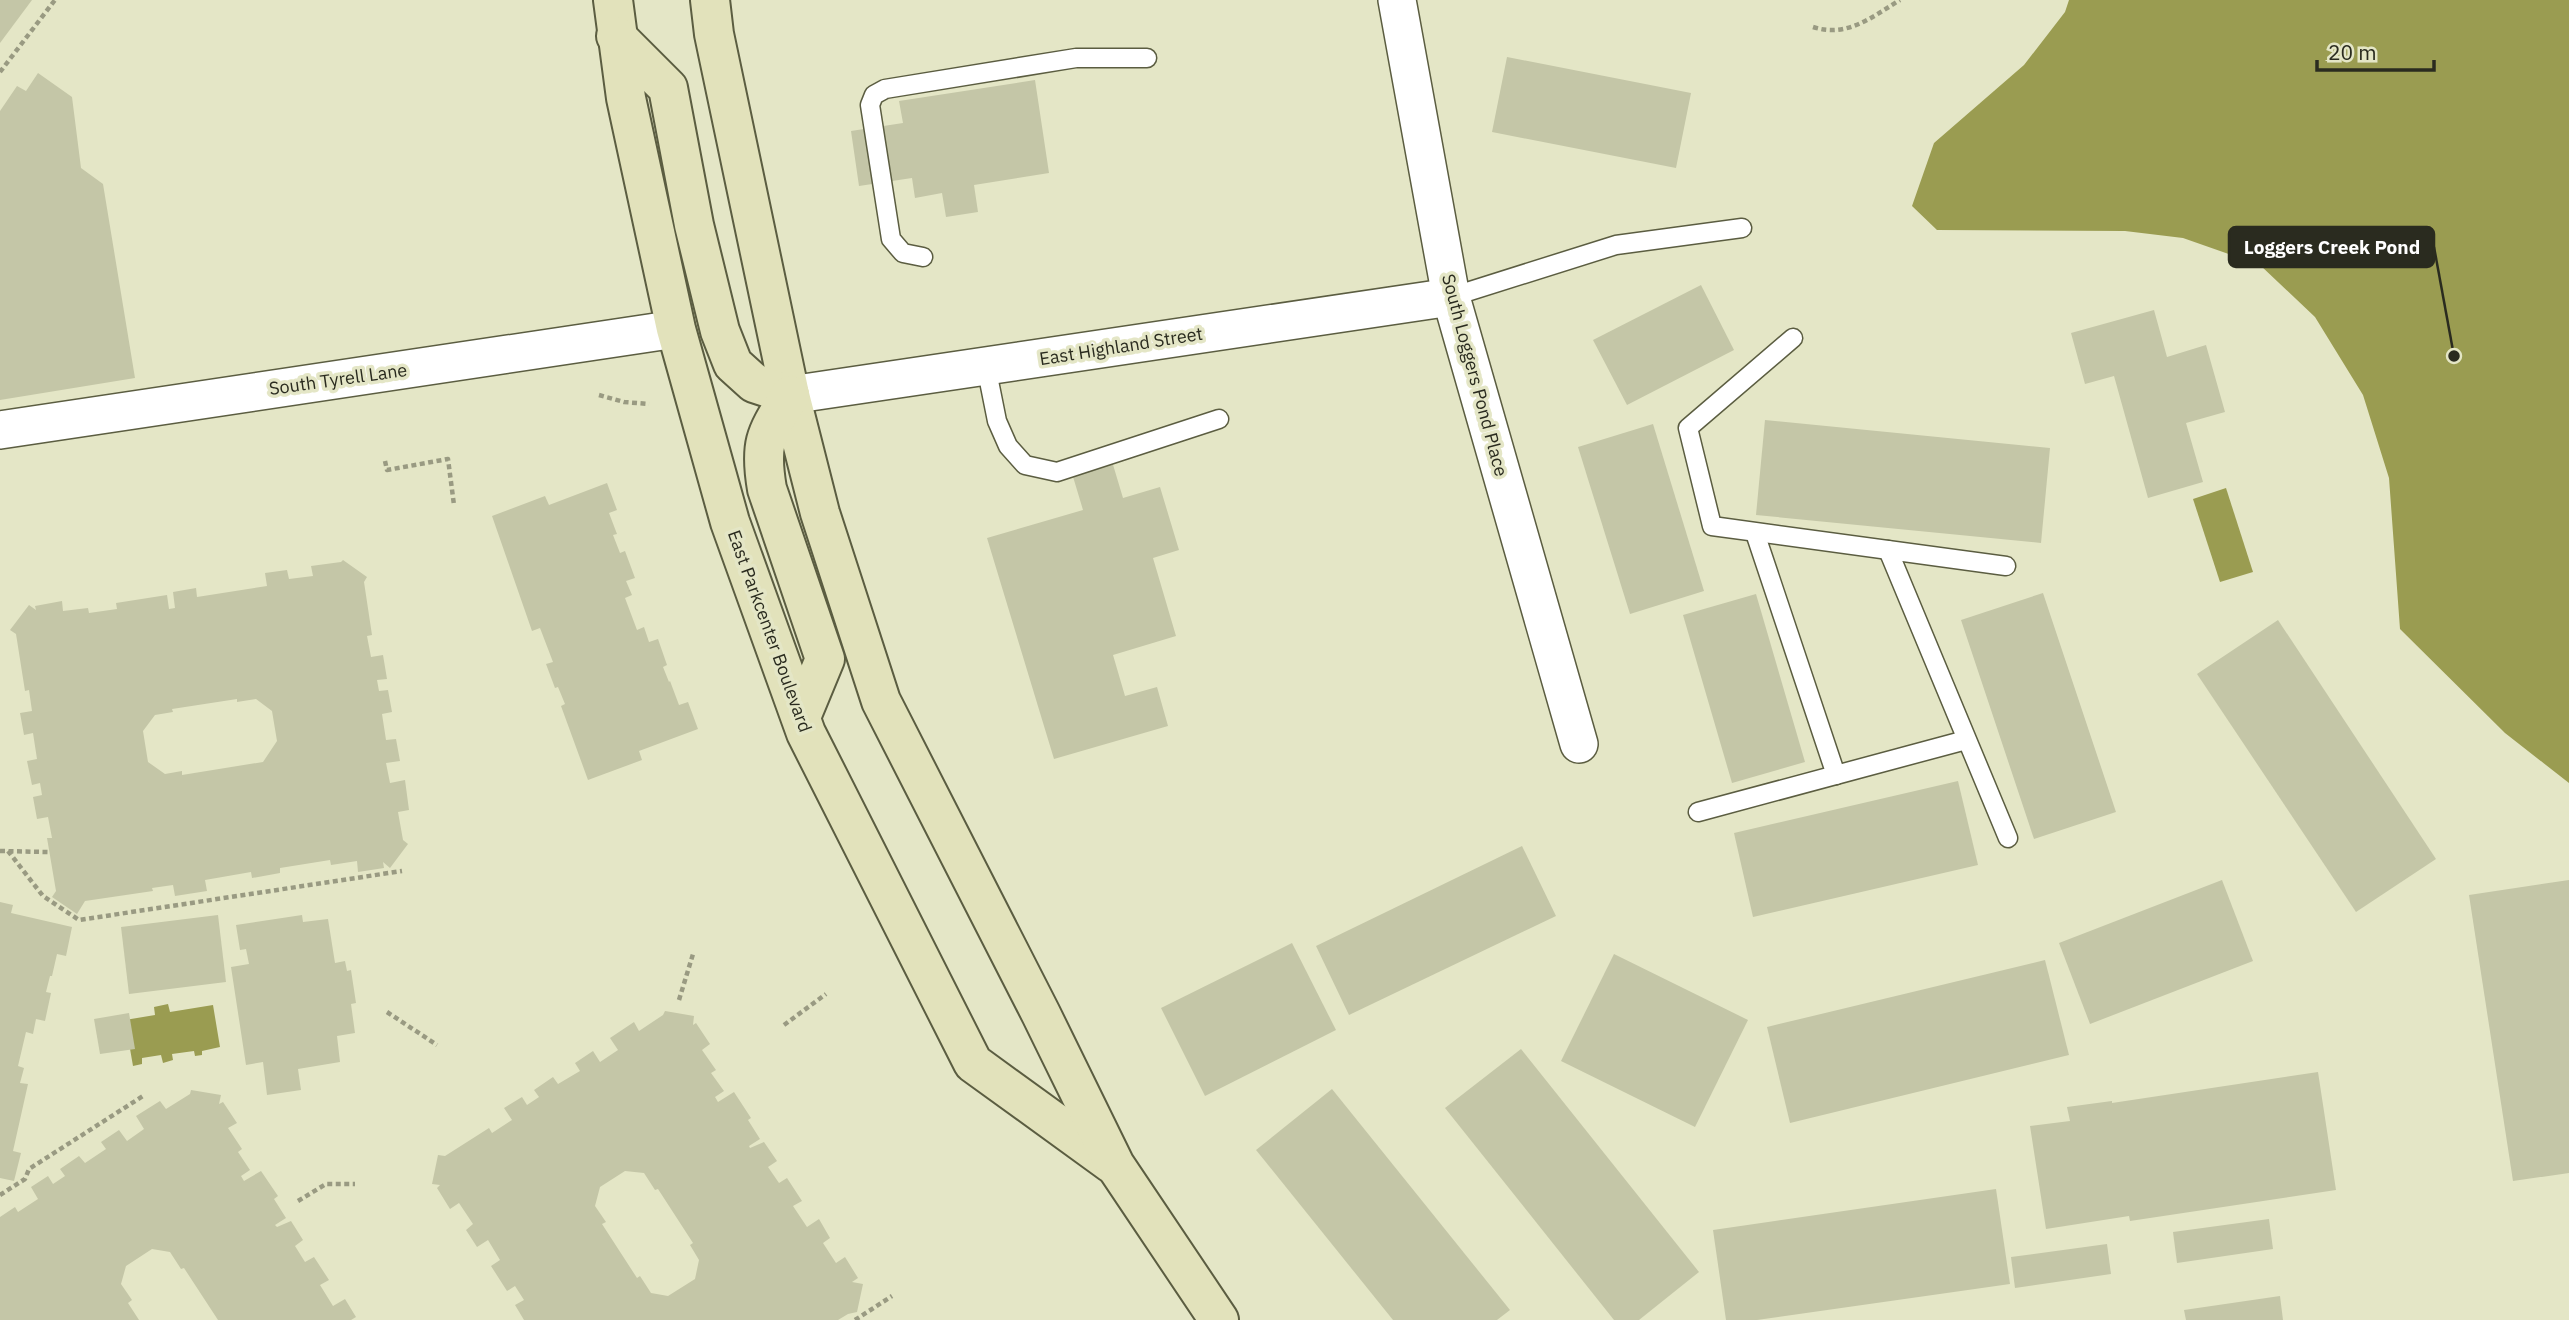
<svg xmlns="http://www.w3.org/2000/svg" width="2569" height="1320" viewBox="0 0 2569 1320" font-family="'IBM Plex Sans',sans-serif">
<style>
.water{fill:#9a9c51}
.building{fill:#c4c6a7;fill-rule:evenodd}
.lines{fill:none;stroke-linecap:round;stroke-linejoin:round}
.service-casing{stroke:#5b5d41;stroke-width:21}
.minor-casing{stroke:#5b5d41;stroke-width:40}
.secondary-casing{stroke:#5b5d41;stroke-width:42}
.path{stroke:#999a82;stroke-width:4.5;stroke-dasharray:5 3.5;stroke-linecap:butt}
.service{stroke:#fff;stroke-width:18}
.minor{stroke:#fff;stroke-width:37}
.secondary{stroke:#e2e2bb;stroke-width:38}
.labels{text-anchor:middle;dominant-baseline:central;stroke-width:7;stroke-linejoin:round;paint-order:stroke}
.street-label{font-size:18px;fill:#2a2b1f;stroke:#e4e6c6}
.leader{fill:none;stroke:#2a2b1f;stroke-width:2.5}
.callout-dot{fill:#2a2b1f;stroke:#e4e6c6;stroke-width:2.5}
.callout{fill:#2a2b1f;stroke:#2a2b1f;stroke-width:2.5}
.callout-label{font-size:19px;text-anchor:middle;font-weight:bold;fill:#fff}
</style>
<rect width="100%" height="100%" fill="#e4e6c6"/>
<g class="water">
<polygon points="2069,0 2569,0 2569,783 2505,733 2400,629 2389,478 2363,395 2315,317 2260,265 2183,238 2125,231 1937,230 1912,206 1934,143 2024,65 2065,12"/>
<polygon points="2226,488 2253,572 2220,582 2193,499"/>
<polygon points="168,1004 170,1012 213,1005 220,1047 202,1051 202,1055 195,1056 194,1051 172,1054 173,1060 163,1063 161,1055 142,1058 142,1064 133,1066 125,1020 155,1015 154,1007"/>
</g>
<g class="building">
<polygon points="0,0 32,0 0,43"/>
<polygon points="1507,57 1691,93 1676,168 1492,132"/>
<polygon points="38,73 72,97 81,168 103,184 135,378 0,400 0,111 17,86 26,91"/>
<polygon points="1035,80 1049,173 974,185 978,212 946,217 942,193 915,198 912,178 859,186 851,131 903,123 899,101"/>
<polygon points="1701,285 1734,350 1627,405 1593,340"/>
<polygon points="2154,310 2167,357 2206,345 2225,412 2186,423 2203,482 2148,498 2114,376 2085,384 2071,333"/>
<polygon points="1765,420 2050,448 2041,543 1756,515"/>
<polygon points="1653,424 1704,591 1630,614 1578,447"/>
<polygon points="1108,448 1123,498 1160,487 1179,550 1153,558 1176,636 1113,655 1125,696 1157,687 1168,726 1054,759 987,538 1083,510 1068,460"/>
<polygon points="607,483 617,510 609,513 617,534 613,535 620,553 625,551 635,578 626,581 632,595 625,598 637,630 644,627 649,642 658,639 667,665 663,667 669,682 670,681 679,705 688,702 698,729 639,751 642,760 588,780 561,706 565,704 558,687 555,688 546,664 553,662 540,628 532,631 492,516 545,496 549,505"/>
<path d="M343 560 367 577 364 582 372 635 367 636 371 657 383 655 387 679 377 680 379 691 388 690 392 712 382 714 386 740 396 739 400 761 386 763 390 783 405 780 409 810 398 812 403 840 408 844 390 868 383 862 384 868 358 872 357 861 331 865 330 860 280 868V873L252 878 251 872 205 880 207 891 175 896 173 885 152 888 153 891 85 901 77 914 52 897 56 891 47 838H52L48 817 37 819 33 797 42 795 40 783 32 785 27 761 37 759 33 733 24 735 20 713 32 711 29 690 25 691 16 634 10 630 29 605 36 610 35 606 62 601 63 611 88 608 89 613 117 609 116 603 167 595 169 609 175 608 173 592 196 588 197 597 267 586 265 573 287 570 289 579 313 576 311 566 341 562ZM237 699V702L256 699 272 711 277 741 263 762 182 775V771L165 774 148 762 143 731 155 715 173 712 172 709Z"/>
<polygon points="2043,593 2116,812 2034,839 1961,620"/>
<polygon points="1756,594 1805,762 1732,783 1683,615"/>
<polygon points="2278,620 2436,859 2356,912 2197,674"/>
<polygon points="1958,781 1978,865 1753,917 1734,833"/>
<polygon points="1522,846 1556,916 1349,1015 1316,946"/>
<polygon points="2222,880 2253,961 2090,1024 2059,943"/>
<polygon points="2569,880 2569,1173 2513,1181 2469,895"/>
<polygon points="0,902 13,905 11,913 72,927 66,956 57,954 52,976 50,976 46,992 51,993 45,1021 36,1019 33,1034 26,1032 18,1066 24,1068 20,1083 28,1084 13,1151 21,1153 14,1181 0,1178"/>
<polygon points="218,915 226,982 129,994 121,927"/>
<polygon points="302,915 303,922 328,919 335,963 345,961 347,971 351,970 356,1003 351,1004 355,1033 337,1036 340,1062 298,1069 301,1090 267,1095 263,1062 246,1065 231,967 249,964 246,949 240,950 236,925"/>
<polygon points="1292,943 1336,1030 1205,1096 1161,1008"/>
<polygon points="1614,954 1748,1020 1695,1127 1561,1061"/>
<polygon points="2045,960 2069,1055 1790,1123 1767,1027"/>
<path d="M665 1011 694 1016 693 1025 696 1023 710 1044 702 1050 716 1070 711 1073 724 1091 715 1097 718 1102 734 1092 751 1118 748 1120 760 1139 749 1146 750 1148 764 1142 777 1161 768 1167 779 1183 787 1178 802 1201 793 1206 807 1227 819 1219 830 1238 823 1243 836 1263 845 1257 858 1278 852 1282 863 1284 857 1312 848 1314 838 1320H524L515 1305 524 1300 515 1286 507 1291 491 1266 500 1260 488 1240 477 1247 466 1230 473 1224 459 1203 450 1209 437 1188 440 1185 432 1184 438 1155 445 1156 489 1128 492 1133 512 1120 504 1108 522 1097 527 1105 539 1097 534 1090 553 1077 558 1084 580 1071 575 1063 593 1051 600 1062 618 1050 610 1038 634 1022 639 1031 663 1015ZM625 1171 644 1173 655 1190 658 1189 693 1243 690 1245 699 1260 695 1279 668 1296 651 1293 640 1276 637 1278 602 1224 606 1222 595 1206 600 1187Z"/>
<polygon points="129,1013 135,1049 100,1054 94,1019"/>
<polygon points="1521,1049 1699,1272 1639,1320 1614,1320 1445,1108"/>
<polygon points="2318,1072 2336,1190 2130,1221 2129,1216 2046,1229 2030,1126 2070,1121 2067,1107 2112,1101 2112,1103"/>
<polygon points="1332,1089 1510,1310 1497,1320 1393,1320 1256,1150"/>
<polygon points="191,1090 221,1095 219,1104 223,1102 237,1123 228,1128 242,1149 238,1152 250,1170 241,1176 244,1181 261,1171 278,1196 274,1199 286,1218 275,1225 277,1227 291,1221 303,1240 295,1246 305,1262 314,1257 329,1280 320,1285 333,1306 345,1299 356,1317 351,1320 218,1320 184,1268 181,1269 170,1252 152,1249 126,1266 121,1284 132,1300 128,1303 139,1320 0,1320 0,1217 15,1207 18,1212 38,1199 31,1187 48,1176 53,1184 65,1176 60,1169 79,1156 85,1163 106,1149 101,1142 119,1130 127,1141 144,1129 136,1116 160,1101 166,1109 190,1094"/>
<polygon points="1996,1189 2010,1284 1757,1320 1726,1320 1713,1230"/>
<polygon points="2269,1219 2273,1249 2177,1263 2173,1232"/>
<polygon points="2107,1244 2111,1274 2015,1288 2011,1257"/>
<polygon points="2280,1296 2283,1320 2186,1320 2184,1310"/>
</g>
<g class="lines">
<defs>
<g id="service">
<polyline points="923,257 903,253 891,239 870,105 874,95 885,89 1076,58 1147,58"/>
<polyline points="1451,297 1616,245 1742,228"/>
<polyline points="1793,338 1688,428 1712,526 2006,566"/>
<polyline points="986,366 997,421 1008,446 1025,465 1057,472 1219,419"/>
<polyline points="1755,533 1836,775"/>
<polyline points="1888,550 2008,838"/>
<polyline points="1698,812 1966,740"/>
</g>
<g id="minor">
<polyline points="1397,0 1451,297 1579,744"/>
<polyline points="790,395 1451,297"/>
<polyline points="0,430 676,329"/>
</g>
<g id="secondary">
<polyline points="613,0 626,98 676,329 730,522 806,733 973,1063 1111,1163"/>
<polyline points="710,0 714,34 790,395 820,513 881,701 1041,1014 1115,1165 1219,1320"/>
<polyline points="616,36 668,88 694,225 720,331 733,364 754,383 790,395"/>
<path d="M790 395C766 434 759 442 767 489L825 659 801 717"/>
</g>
</defs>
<use href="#service" class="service-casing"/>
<use href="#minor" class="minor-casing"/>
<use href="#secondary" class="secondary-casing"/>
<g class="path">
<path d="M1813 27C1847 38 1872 17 1900 0"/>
<polyline points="0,72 55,0"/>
<polyline points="599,395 624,402 649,404"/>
<polyline points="385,461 387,470 448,459 454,505"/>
<polyline points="0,851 48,852"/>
<polyline points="8,851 43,896 79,920 402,871"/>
<polyline points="679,1000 693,954"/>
<polyline points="387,1012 437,1045"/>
<polyline points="784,1025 826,994"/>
<polyline points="0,1195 25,1179 29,1169 143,1096"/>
<polyline points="298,1201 326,1184 355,1184"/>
<polyline points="855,1320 892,1296"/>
</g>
<use href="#service" class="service"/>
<use href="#minor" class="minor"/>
<use href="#secondary" class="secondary"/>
</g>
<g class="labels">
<g class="street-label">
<text transform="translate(1121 346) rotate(-9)">East Highland Street</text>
<text transform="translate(1475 375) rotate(75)">South Loggers Pond Place</text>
<text transform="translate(338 379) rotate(-8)">South Tyrell Lane</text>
<text transform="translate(770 631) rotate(70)">East Parkcenter Boulevard</text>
</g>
</g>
<path class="leader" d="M2454 356L2434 247"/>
<circle class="callout-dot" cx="2454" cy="356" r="7"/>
<rect class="callout" x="2229" y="227" width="205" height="40" rx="7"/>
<g class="callout-label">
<text x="2332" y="254">Loggers Creek Pond</text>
</g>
<path d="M2317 60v10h117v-10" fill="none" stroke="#2a2b1f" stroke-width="3.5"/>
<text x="2328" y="60" font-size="21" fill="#2a2b1f" stroke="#e4e6c6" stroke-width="5" paint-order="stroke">20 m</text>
</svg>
